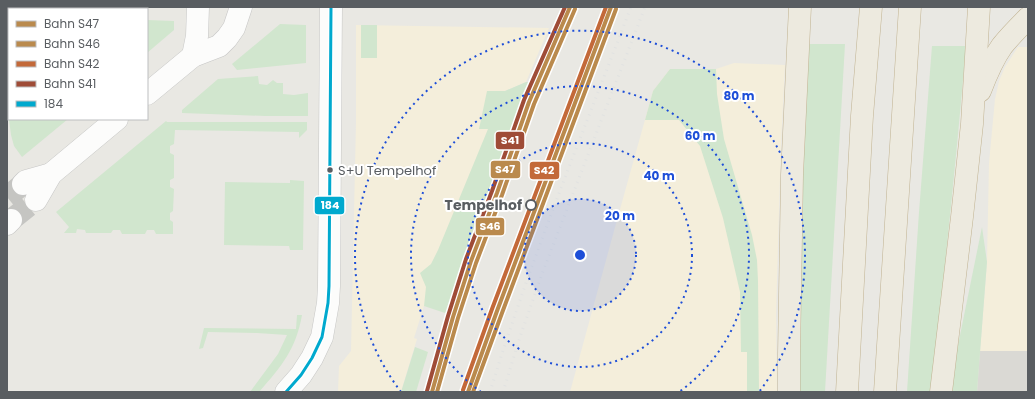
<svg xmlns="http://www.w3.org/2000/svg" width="1035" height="399" viewBox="0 0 1035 399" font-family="Poppins,sans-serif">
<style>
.commercial{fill:#f4eedb}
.industrial{fill:#dad9d4}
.green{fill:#d1e6ce}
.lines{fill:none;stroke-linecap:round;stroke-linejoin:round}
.minor-tunnel{stroke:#c5c5c2;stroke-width:22;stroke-dasharray:22 11;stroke-linecap:butt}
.minor-casing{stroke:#c6c6c5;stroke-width:23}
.highway-casing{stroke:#c0b291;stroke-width:23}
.minor{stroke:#fcfcfb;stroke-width:22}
.highway{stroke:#edeadf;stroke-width:22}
.rail{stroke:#e1e2e1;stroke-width:3;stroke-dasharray:1 5;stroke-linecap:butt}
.bus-1-casing{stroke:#fff;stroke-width:6}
.bus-1{stroke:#00a9ce;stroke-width:3}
.rail-1-casing{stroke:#fff;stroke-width:7}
.rail-2-casing{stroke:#fff;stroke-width:7}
.rail-3-casing{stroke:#fff;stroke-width:7}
.rail-4-casing{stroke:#fff;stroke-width:7}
.rail-1{stroke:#ba8a4d;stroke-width:4}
.rail-2{stroke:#ba8a4d;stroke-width:4}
.rail-3{stroke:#c36939;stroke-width:4}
.rail-4{stroke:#9f4c37;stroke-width:4}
.ring{fill:none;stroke:#1d4ed8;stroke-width:2;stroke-dasharray:2 4}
.bus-dot{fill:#595d61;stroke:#fff;stroke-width:1.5}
.stop-dot{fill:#fff;stroke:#595d61;stroke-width:2}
.labels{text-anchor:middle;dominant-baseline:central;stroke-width:4;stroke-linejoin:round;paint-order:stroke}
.bus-label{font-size:13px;fill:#595d61;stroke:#fff;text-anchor:start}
.stop-label{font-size:14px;font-weight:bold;fill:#595d61;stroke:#fff;text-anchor:end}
.centre{fill:#1d4ed8;stroke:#fff;stroke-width:2}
.ring-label{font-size:12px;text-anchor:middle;font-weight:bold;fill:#1d4ed8;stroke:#fff;stroke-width:4;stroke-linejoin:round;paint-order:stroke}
.line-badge{stroke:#fff;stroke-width:1.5}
.badge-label{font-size:11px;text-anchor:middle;font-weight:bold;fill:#fff}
</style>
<rect width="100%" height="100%" fill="#e9e8e3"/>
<g class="commercial">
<polygon points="356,25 549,28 526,82 505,91 427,307 424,306 414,338 417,339 401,392 338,392 339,366 351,351 356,122"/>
<polygon points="1018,47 1028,47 1028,351 980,351 987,262 989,163 995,99 999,81 1005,67"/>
<polygon points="734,63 785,65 781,144 776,314 777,392 570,392 617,220 653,91 670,69 716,69"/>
</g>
<polygon class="industrial" points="980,351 1028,351 1028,392 977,392"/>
<g class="green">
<polygon points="147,20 174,21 174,30 147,53"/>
<polygon points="280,24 306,25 306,63 237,70 232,64"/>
<rect x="361" y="25" width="16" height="33"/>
<polygon points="809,44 845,44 825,392 799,392 800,173"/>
<path d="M932 46H966C956 162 944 277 931 392H907L919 212Z"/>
<polygon points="670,69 716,69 717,94 724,139 752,235 757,260 758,281 759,392 747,392 747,352 741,352 740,292 723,218 700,146 679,120 645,120 653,91"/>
<polygon points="258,76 259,84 267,85 273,80 277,83 283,83 283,94 294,95 308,93 308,116 265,116 182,113 182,110 218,79"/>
<polygon points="526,82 531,82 479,222 452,296 448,314 424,306 426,287 420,273 431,264 438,250 488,129 479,129 487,91 505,91"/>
<polygon points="9,119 68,119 22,157 14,146 11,135"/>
<polygon points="166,121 167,122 307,122 307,130 299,138 299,132 175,130 174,144 170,146 170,153 174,155 174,178 170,180 170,187 174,189 173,211 170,213 170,220 173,222 173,234 156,234 154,230 147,230 145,234 122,234 120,230 113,230 111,233 86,233 85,230 77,229 76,233 64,233 69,227 56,212"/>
<polygon points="290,180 304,181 303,250 290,250 289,246 224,245 225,182 290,183"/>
<polygon points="982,227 987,262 977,392 952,392 957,350"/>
<path d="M297 315H302C296 349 282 366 259 392H250L278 354 287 335 257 333 208 332 203 348 199 349 204 328 296 329Z"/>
<polygon points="415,347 428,352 416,392 401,392"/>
</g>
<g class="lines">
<g class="minor-tunnel">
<polyline points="7,197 23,184"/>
<polyline points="11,220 36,200"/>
</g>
<defs>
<g id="minor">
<polyline points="193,56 197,36 198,7"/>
<polyline points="147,94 193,56 219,46 227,38 234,28 241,7"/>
<polyline points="23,184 26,181 51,174"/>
<polyline points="36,200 51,174 117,119"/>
<polyline points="7,224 11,220"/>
<polyline points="286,392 301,375 312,358 322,337 328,303 329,286 331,7"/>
</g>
<g id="highway">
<path d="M980 91C986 75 992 60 1002 46 1010 36 1019 27 1028 18"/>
<polyline points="789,392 789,354 792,175 800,7"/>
<polyline points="847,392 862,116 871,7"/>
<polyline points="885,392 910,7"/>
<polyline points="941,392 962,217 972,124 979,7"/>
</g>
</defs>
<use href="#minor" class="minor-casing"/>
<use href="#highway" class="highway-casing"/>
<use href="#minor" class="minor"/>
<use href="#highway" class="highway"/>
<g class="rail">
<path d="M490 392C530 261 582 135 631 7"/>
<polyline points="503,392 521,334 542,274 645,7"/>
</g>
<defs>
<polyline id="bus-1" points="286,392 301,375 312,358 322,337 328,303 329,286 331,7"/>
</defs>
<use href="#bus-1" class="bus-1-casing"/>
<use href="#bus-1" class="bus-1"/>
<defs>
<g id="rail-1">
<polyline points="432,392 453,317 471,261 497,193 529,102 570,7"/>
<polyline points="468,392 497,311 611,7"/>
</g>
<g id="rail-2">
<polyline points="437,392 458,318 476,263 502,195 534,104 575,9"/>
<polyline points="473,392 502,313 616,9"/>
</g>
<polyline id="rail-3" points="463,390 492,309 606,7"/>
<polyline id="rail-4" points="427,391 448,316 466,259 492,191 524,100 565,7"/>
</defs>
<use href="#rail-1" class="rail-1-casing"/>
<use href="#rail-2" class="rail-2-casing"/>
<use href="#rail-3" class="rail-3-casing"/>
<use href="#rail-4" class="rail-4-casing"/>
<use href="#rail-1" class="rail-1"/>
<use href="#rail-2" class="rail-2"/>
<use href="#rail-3" class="rail-3"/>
<use href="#rail-4" class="rail-4"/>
</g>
<circle cx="580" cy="255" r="56" fill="#1d4ed8" fill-opacity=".12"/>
<g class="ring">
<circle cx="580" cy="255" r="56"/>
<circle cx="580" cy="255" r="112"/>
<path d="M481 392A169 169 0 1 1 679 392"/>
<path d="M401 392A225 225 0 1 1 759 392"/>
</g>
<circle class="bus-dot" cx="330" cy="170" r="3.5"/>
<circle class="stop-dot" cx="531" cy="205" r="5"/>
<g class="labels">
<g class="bus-label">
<text x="338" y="170">S+U Tempelhof</text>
</g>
<g class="stop-label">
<text x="522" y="205">Tempelhof</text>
</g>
</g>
<circle cx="580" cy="255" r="6" class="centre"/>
<g class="ring-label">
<text x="739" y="100">80 m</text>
<text x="700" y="140">60 m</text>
<text x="659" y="180">40 m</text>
<text x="620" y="220">20 m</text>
</g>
<g class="line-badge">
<rect x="495" y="131" width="30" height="19" rx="4" fill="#9f4c37"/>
<rect x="490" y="160" width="31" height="19" rx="4" fill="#ba8a4d"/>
<rect x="529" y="161" width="31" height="19" rx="4" fill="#c36939"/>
<rect x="314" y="196" width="31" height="19" rx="4" fill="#00a9ce"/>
<rect x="475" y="217" width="30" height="19" rx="4" fill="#ba8a4d"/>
</g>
<g class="badge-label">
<text x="510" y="144">S41</text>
<text x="505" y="173">S47</text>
<text x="544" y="174">S42</text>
<text x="330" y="209">184</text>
<text x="490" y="230">S46</text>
</g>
<rect width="1035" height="399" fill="none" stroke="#595d61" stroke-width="16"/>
<rect x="8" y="8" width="140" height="112" fill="#ffffff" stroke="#bdbec0"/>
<rect x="16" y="21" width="20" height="6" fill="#ba8a4d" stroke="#bdbec0"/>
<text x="44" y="28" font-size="12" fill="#595d61">Bahn S47</text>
<rect x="16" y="41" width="20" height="6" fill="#ba8a4d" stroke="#bdbec0"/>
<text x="44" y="48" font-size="12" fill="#595d61">Bahn S46</text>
<rect x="16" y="61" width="20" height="6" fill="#c36939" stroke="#bdbec0"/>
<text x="44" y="68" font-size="12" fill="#595d61">Bahn S42</text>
<rect x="16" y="81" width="20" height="6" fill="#9f4c37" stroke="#bdbec0"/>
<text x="44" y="88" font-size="12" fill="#595d61">Bahn S41</text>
<rect x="16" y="101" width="20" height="6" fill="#00a9ce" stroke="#bdbec0"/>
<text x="44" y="108" font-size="12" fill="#595d61">184</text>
</svg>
